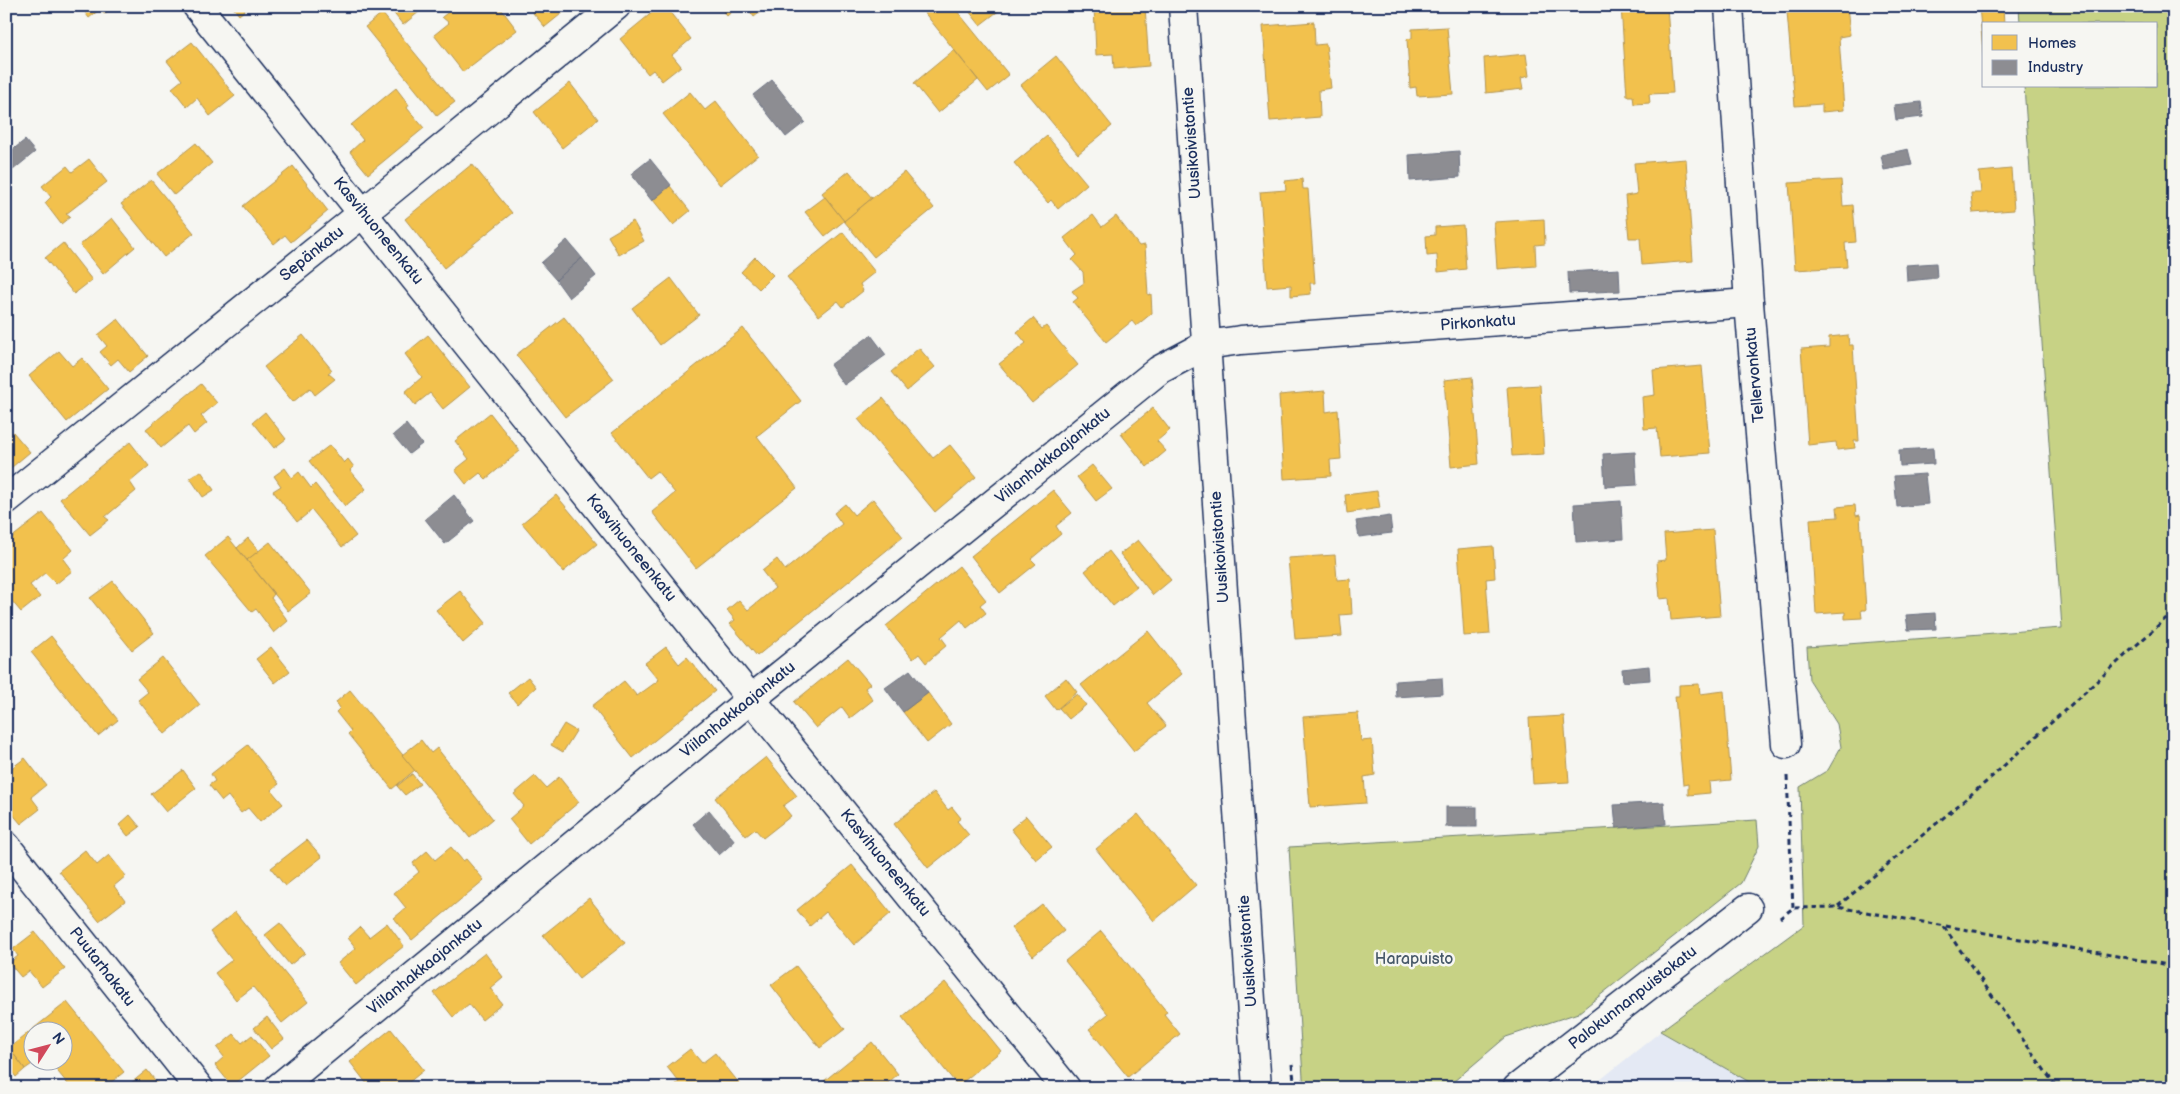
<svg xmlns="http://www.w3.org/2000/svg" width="2180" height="1094" viewBox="0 0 2180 1094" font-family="'Balsamiq Sans',sans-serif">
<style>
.built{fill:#e4e9f4}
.green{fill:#c7d285;stroke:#718072}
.homes{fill:#f2c14e;stroke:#b29553}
.industry{fill:#8d8d92;stroke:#6b7182}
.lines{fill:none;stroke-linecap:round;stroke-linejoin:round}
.minor-casing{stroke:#1b2f5e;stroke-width:31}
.path{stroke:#1b2f5e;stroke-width:3;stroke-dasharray:5 4;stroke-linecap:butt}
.minor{stroke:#f6f6f2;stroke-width:28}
.labels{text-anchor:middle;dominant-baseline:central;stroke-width:5;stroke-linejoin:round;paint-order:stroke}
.street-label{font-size:16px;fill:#1b2f5e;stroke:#f6f6f2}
.park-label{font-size:16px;fill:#465868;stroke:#f6f6f2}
</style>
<rect width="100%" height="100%" fill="#f6f6f2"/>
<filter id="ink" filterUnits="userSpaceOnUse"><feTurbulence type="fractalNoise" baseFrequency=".02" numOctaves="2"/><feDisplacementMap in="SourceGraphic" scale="10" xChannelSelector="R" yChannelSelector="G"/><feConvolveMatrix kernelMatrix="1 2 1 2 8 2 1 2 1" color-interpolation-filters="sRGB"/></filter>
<g filter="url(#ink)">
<polygon class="built" points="1660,1032 1760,1088 1590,1088"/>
<g class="green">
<polygon points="2019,6 2174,6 2174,1088 1760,1088 1660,1031 1804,925 1800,787 1828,770 1841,747 1837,724 1809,680 1807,647 2062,628 2024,86 2156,86 2156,24 2020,24"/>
<polygon points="1757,820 1759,846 1741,883 1578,1013 1506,1037 1446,1088 1305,1088 1303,1078 1289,847"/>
</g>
<g class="homes">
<polygon points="80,6 114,6 104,14 100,9 89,18"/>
<polygon points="232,6 250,6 239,15"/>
<polygon points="388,6 424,6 425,7 403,25"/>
<polygon points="456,6 499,6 517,30 463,72 434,35 449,23 442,17"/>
<polygon points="527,6 571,6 545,27"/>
<polygon points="660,6 665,6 691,39 672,55 681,66 662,81 653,70 648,74 620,39"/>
<polygon points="719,6 738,6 727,16"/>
<polygon points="746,6 768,6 754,17"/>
<polygon points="929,6 953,6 1009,75 988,92 923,11"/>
<polygon points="965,6 1005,6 980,25"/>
<polygon points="1094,6 1145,6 1149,66 1114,69 1113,54 1096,55"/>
<polygon points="1621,6 1667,6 1673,93 1649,94 1650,103 1634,104 1633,96 1627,96"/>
<polygon points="1814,6 1847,6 1850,35 1839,37 1844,110 1822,112 1822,104 1795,106 1787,12 1814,9"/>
<polygon points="1979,6 2003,6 2004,24 1984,24 1984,63"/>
<polygon points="382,13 455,102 437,116 365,27"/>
<polygon points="1314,22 1315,45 1326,44 1331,88 1319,90 1320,117 1270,121 1263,26"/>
<polygon points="1447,27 1453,94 1417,96 1416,87 1410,88 1407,39 1412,38 1412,29"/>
<polygon points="192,42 235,96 210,116 197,98 187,107 172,88 182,80 167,61"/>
<polygon points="954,50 978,80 938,113 914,83"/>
<polygon points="1526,54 1529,76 1521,78 1523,89 1486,93 1484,58"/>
<polygon points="1056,56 1112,126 1078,154 1021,85"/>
<polygon points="570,83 598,119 562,148 534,112"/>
<polygon points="396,88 409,105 407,108 424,128 368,174 350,152 363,140 351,125"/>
<polygon points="690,92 705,110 716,101 758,155 720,185 663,114"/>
<polygon points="1047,136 1087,184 1058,209 1051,200 1048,203 1014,163"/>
<polygon points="196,143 212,163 174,195 157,174"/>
<polygon points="89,159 107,182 66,214 70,217 61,224 45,203 51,197 42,186 67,166 72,172"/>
<polygon points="1686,159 1693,261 1642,265 1640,238 1629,238 1625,196 1637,194 1634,163"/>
<polygon points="472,164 512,213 444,268 405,219"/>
<polygon points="293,166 328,211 291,242 285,235 274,244 243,206"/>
<polygon points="2011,169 2014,210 1973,213 1971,193 1981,193 1979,172"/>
<polygon points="849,171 872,198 844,221 822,193"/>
<polygon points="904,172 934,208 874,257 844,221"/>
<polygon points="1302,179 1303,189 1308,189 1315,283 1310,283 1311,294 1291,296 1291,285 1267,287 1260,192 1286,190 1285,181"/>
<polygon points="151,180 194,233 164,257 121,204"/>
<polygon points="1841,180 1843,206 1853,205 1856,242 1845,243 1847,267 1795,270 1789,183"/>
<polygon points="670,186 690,211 673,225 653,200"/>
<polygon points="825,197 844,221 825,236 805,212"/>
<polygon points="1093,215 1102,227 1116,216 1139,246 1145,245 1148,295 1151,294 1152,313 1136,326 1132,321 1106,342 1073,302 1078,298 1072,291 1084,283 1083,272 1072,260 1077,255 1064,238"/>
<polygon points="112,218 135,247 103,274 80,245"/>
<polygon points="1544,219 1545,244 1535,245 1536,266 1497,269 1494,222"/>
<polygon points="633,221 644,241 619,255 608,236"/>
<polygon points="1463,225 1466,269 1438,272 1437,255 1427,256 1426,236 1435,235 1435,227"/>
<polygon points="843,232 875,272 860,284 863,291 843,307 838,301 819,316 787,277"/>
<polygon points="63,243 92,280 74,294 45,258"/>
<polygon points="755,257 773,275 759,289 741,272"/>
<polygon points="671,278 699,315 660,345 632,308"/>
<polygon points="564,317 614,379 565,417 516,355"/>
<polygon points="1033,318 1042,329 1046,326 1078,365 1032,403 999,364 1026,343 1017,332"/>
<polygon points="118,319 148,356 129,372 118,359 111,365 100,352 107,346 98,335"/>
<polygon points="743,328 801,401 757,436 797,488 696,568 652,512 675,493 657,471 648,478 612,433"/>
<polygon points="303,335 332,370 328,373 335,379 315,395 310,388 293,402 264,367"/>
<polygon points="428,335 470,387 443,409 430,393 415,405 405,392 422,377 405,354"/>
<polygon points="1848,335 1849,345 1853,345 1859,441 1854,441 1855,448 1837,450 1836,442 1808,445 1801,349 1829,347 1829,337"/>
<polygon points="919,348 935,367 907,391 891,372"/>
<polygon points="59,351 72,366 82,358 108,389 67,422 29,376"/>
<polygon points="1702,366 1710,453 1660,457 1657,428 1644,429 1642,397 1655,395 1653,370"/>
<polygon points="1472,377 1479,464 1451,467 1444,380"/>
<polygon points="201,384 217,403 201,416 207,423 194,434 188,426 161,448 146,429"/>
<polygon points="1540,385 1544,454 1512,456 1507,387"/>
<polygon points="1325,391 1326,412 1338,410 1341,459 1330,460 1331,476 1284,479 1279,395"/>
<polygon points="883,398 933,458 950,445 976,477 935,512 858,419"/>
<polygon points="1153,408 1170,430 1157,441 1166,451 1147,467 1121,434"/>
<polygon points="265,412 286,439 274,448 253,422"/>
<polygon points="490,413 520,451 486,479 480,473 466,484 455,470 469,459 455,441"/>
<polygon points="13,432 30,452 6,472 6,437"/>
<polygon points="130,442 149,466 130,482 136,491 105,517 109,520 90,535 60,499"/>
<polygon points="330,445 344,463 348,459 354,467 350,470 366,489 345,506 309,461"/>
<polygon points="1092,465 1112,489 1096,501 1077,477"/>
<polygon points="285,468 292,478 299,472 311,488 315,484 356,536 342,547 312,510 297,522 273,491 281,486 274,476"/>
<polygon points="201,471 214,490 203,497 190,478"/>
<polygon points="1053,490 1072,513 1056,526 1061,534 1031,559 1036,564 1000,593 971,556"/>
<polygon points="1377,491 1380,508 1347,513 1345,495"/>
<polygon points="556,495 597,544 563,572 522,523"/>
<polygon points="873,499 903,537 757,656 730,624 735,620 727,610 739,600 748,610 775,588 762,571 777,559 785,570 842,524 834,513 845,504 854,515"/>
<polygon points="1855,505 1856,516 1860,515 1866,610 1861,610 1862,618 1845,619 1845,612 1816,614 1810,519 1838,517 1837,507"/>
<polygon points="43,513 73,550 63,559 72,571 56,584 45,573 30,585 40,597 21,612 11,600 6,604 6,542"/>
<polygon points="1713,530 1720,616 1671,620 1669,598 1660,599 1657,561 1666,560 1664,534"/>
<polygon points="228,537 274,594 271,598 288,621 274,633 256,609 252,612 205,556"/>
<polygon points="248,538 259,551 247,560 237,548"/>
<polygon points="1138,540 1171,580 1153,595 1120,554"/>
<polygon points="270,542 311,593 288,611 247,560"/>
<polygon points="1493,546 1495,578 1486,579 1490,634 1464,636 1458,549"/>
<polygon points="1109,551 1137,587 1113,606 1085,571"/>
<polygon points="1335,555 1337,580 1350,579 1352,614 1340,615 1342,636 1295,639 1288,558"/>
<polygon points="959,566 986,600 980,605 986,613 967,628 961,620 941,637 947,645 926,663 919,654 913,659 886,626"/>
<polygon points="113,581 154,633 132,650 90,598"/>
<polygon points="460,591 486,623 463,643 436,610"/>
<polygon points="1148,631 1182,674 1147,703 1166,726 1134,751 1081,685"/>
<polygon points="51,636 118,720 98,736 31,652"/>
<polygon points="271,647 290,671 275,683 256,659"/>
<polygon points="666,647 679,664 687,657 715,691 633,758 592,706 624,681 637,696 659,680 645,663"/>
<polygon points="163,658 200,705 165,734 138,700 148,692 137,679"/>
<polygon points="848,658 870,684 865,688 873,700 850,718 842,707 816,728 794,702"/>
<polygon points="528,677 536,687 517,704 508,693"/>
<polygon points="1066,678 1077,692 1056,710 1045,696"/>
<polygon points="1699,684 1700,694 1724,691 1731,780 1709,782 1710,793 1688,795 1688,784 1683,785 1675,696 1679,696 1679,685"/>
<polygon points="350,690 415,770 392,789 348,734 351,731 336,712 340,708 336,702"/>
<polygon points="928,693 951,724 927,743 903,712"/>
<polygon points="1077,694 1086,705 1069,719 1059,708"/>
<polygon points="1358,713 1361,741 1372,740 1375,775 1364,777 1366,803 1310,807 1303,717"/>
<polygon points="1564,716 1569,782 1533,784 1529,718"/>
<polygon points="564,724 576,731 563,752 551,745"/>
<polygon points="421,740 431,753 437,748 493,819 470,838 402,755"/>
<polygon points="248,745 279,784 271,790 283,804 260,822 248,808 241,813 228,796 222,801 209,785 215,781 211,774"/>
<polygon points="766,757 797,796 783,806 791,816 763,838 755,829 746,836 715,798"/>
<polygon points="25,758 46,785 31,797 40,809 21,824 6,806 6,766 9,770"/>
<polygon points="183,770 196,788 166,812 151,794"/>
<polygon points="412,774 420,784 405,795 397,786"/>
<polygon points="535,776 546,788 559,777 579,802 529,844 509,819 524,806 514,794"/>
<polygon points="934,792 948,810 952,807 961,818 957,821 969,835 928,868 894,824"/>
<polygon points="1138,814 1196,885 1154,921 1096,849"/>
<polygon points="130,815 140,827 128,836 119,825"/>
<polygon points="1026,816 1052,847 1036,860 1011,829"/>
<polygon points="307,840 322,857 285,886 271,868"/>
<polygon points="451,847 463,861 466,859 484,880 412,940 394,918 406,908 394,893 419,872 413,863 427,851 435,860"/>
<polygon points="85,850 97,865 109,855 126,876 114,886 125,901 99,921 59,871"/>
<polygon points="852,865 891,913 854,945 826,912 810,926 797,910"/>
<polygon points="589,898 625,943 579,979 543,935"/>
<polygon points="1042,904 1064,931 1033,956 1011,928"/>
<polygon points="235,912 308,1002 282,1023 253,987 236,1000 215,973 232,960 210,932"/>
<polygon points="280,923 305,953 290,965 265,935"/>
<polygon points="387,923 404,946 356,985 338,963 356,948 348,938 360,927 369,937"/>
<polygon points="1101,931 1167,1012 1164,1014 1180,1034 1128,1077 1089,1029 1108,1014 1065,961"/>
<polygon points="35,932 65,969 42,987 29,971 21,977 9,963 18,956 13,949"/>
<polygon points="485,953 503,977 490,988 502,1004 482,1020 469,1004 453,1017 434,993"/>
<polygon points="796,966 845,1029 820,1048 771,985"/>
<polygon points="945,982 1001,1051 958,1086 902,1017"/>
<polygon points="67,1002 124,1072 104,1088 71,1088 50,1062 62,1062 62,1032 32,1032 32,1062 35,1062 25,1069 9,1048"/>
<polygon points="267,1017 284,1039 271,1049 254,1028"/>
<polygon points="391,1029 424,1070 402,1088 370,1088 350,1062"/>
<polygon points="234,1034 242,1043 252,1035 269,1056 232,1086 215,1065 224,1057 217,1048"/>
<polygon points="872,1042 898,1074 882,1088 819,1088 818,1086"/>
<polygon points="6,1044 25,1069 16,1077 6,1064"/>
<polygon points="690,1049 702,1063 715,1053 743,1088 671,1088 679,1082 667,1067"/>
<polygon points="147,1070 161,1088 125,1088"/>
</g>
<g class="industry">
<polygon points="772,80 805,122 786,137 753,95"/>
<polygon points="1921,102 1923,117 1896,120 1894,105"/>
<polygon points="25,140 35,152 13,170 6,162 6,155"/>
<polygon points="1908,149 1912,165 1884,170 1881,155"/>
<polygon points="1459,151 1460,177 1410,181 1409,155"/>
<polygon points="650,159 671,185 652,201 631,174"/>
<polygon points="567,240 582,258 556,280 541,263"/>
<polygon points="582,258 596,276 569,298 556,280"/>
<polygon points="1936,263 1937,278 1907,281 1906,265"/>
<polygon points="1619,269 1620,291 1569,293 1568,272"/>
<polygon points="871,335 886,355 844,385 830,365"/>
<polygon points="406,424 422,444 409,454 393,435"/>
<polygon points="1933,448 1934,464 1900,466 1899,450"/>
<polygon points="1635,452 1637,485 1605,487 1603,454"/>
<polygon points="1925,474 1928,504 1897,507 1894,476"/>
<polygon points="454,495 474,521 445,544 425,519"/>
<polygon points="1621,501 1623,539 1576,542 1574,504"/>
<polygon points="1390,516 1392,533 1359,537 1356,521"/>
<polygon points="1935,613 1936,629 1908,630 1906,615"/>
<polygon points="1649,666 1650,680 1623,682 1622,669"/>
<polygon points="910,670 928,693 903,712 885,688"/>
<polygon points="1442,678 1443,694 1396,697 1395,681"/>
<polygon points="1664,802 1666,824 1616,828 1614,805"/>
<rect x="1446" y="807" width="31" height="20"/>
<polygon points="709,810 735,841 719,855 693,824"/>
</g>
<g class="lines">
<defs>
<g id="minor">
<polyline points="197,6 751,699 1066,1088"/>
<polyline points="1183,6 1257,1088"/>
<polyline points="1729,6 1749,303 1786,744"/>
<polyline points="6,500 363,213 616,6"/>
<polyline points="6,846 199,1088"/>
<polyline points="278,1088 751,699 1159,370 1206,345 1241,340 1749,303"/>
<polyline points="1517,1088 1748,908"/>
</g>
</defs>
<use href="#minor" class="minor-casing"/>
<g class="path">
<polyline points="2172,6 2174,31"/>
<polyline points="1787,776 1793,908"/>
<polyline points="1838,906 1986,782 2174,611"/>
<polyline points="1780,918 1793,908 1837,907 2174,966"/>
<polyline points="1944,927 2057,1088"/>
<polyline points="1292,1064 1295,1088"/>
</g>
<use href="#minor" class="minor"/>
</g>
</g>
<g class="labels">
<g class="street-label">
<text transform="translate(1192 143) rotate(-94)">Uusikoivistontie</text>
<text transform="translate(378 231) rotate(51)">Kasvihuoneenkatu</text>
<text transform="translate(312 254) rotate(-39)">Sepänkatu</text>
<text transform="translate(1478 323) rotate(-4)">Pirkonkatu</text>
<text transform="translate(1755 375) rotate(-95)">Tellervonkatu</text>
<text transform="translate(1053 456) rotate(-39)">Viilanhakkaajankatu</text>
<text transform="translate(1220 547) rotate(-94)">Uusikoivistontie</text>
<text transform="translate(631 548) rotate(51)">Kasvihuoneenkatu</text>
<text transform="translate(738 710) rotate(-39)">Viilanhakkaajankatu</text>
<text transform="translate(885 863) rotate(51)">Kasvihuoneenkatu</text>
<text transform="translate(1248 951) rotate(-94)">Uusikoivistontie</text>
<text transform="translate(102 967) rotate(52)">Puutarhakatu</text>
<text transform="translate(425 967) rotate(-39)">Viilanhakkaajankatu</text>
<text transform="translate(1633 998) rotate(-38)">Palokunnanpuistokatu</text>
</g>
<g class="park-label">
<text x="1414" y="959">Harapuisto</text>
</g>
</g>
<rect width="2180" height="1094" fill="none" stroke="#f6f6f2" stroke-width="25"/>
<rect x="12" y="12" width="2155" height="1069" fill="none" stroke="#1b2f5e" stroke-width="2" filter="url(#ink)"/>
<rect x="1982" y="22" width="175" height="65" fill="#f6f6f2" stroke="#9ea6b7"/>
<rect x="1992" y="35" width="25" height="15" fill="#f2c14e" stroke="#9ea6b7"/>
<text x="2028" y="48" font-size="15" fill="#1b2f5e">Homes</text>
<rect x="1992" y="60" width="25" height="15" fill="#8d8d92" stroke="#9ea6b7"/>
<text x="2028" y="72" font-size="15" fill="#1b2f5e">Industry</text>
<g transform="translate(48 1046) rotate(54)"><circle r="24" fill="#f6f6f2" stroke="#9ea6b7"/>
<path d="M0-4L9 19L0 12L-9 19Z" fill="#d1495b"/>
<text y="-8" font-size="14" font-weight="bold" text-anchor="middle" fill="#1b2f5e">N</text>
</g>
</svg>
